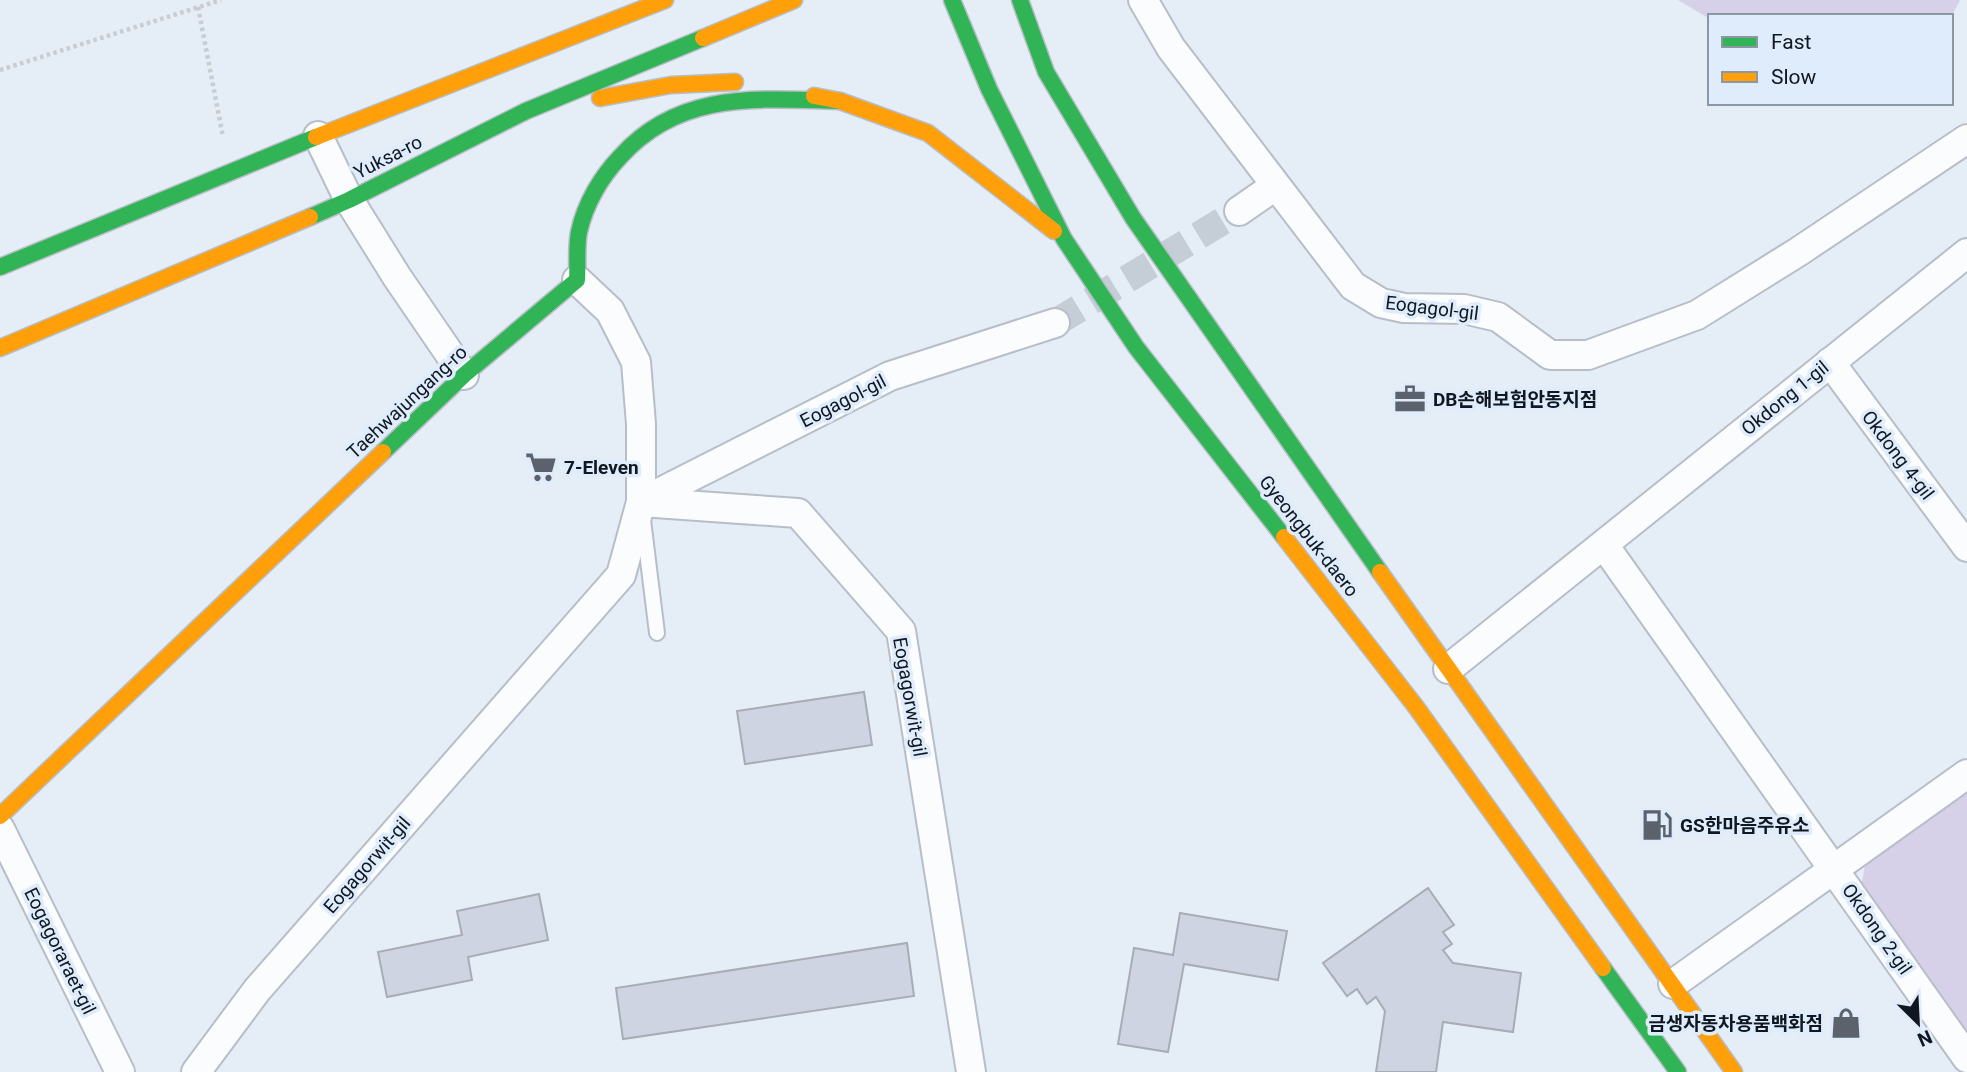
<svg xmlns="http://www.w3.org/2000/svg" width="1967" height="1072" viewBox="0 0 1967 1072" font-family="Roboto,'Noto Sans KR',sans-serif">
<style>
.green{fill:#d6d1e9}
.building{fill:#cfd4e3;stroke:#a8acb5;stroke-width:2}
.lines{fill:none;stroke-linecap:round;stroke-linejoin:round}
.street-tunnel{stroke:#c5cdd6;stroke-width:28;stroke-dasharray:28 14;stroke-linecap:butt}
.lane-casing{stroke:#b7bec7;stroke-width:18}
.street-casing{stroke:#b7bec7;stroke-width:32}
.fast-casing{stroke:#b7bec7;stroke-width:19}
.slow-casing{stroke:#b7bec7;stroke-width:19}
.path{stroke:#c9ccd0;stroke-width:4.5;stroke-dasharray:3.5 3.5;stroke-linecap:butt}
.lane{stroke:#fbfcfe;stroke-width:14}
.street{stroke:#fbfcfe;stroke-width:28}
.fast{stroke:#30b455;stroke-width:16}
.slow{stroke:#ff9f0a;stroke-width:16}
.labels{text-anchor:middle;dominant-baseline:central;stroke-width:7;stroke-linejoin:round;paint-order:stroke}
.street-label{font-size:19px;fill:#101720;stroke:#dfecfc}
.poi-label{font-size:19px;font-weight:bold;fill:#101720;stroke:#dfecfc;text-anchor:start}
</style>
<rect width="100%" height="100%" fill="#e5edf6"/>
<g class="green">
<polygon points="1678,0 1960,0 1951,18 1951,16 1710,16 1710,19"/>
<polygon points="1967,789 1967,1032 1959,1030 1861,886 1866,860"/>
</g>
<g class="building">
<polygon points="864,692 872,745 745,764 737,711"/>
<polygon points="1428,888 1454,925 1443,932 1452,944 1443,950 1453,963 1521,973 1513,1032 1443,1022 1436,1072 1376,1072 1385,1011 1376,997 1367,1004 1357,989 1347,996 1323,963"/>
<polygon points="539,894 548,940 468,957 472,980 387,997 378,952 462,935 457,911"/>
<polygon points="1180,913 1287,931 1278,980 1184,964 1168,1052 1118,1044 1134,948 1173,955"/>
<polygon points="907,943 914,996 623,1039 616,988"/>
</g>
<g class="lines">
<polyline class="street-tunnel" points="1055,323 1239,211"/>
<defs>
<polyline id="lane" points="643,520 657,633"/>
<g id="street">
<polyline points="1143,0 1171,48 1353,286 1381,303 1404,308 1464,309 1498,317 1550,355 1588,355 1697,315 1798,252 1967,139"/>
<polyline points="318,136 349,200 397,277 464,375"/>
<polyline points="1239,211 1275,186"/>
<polyline points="1830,362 1967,547"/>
<polyline points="641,502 798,513 901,631 971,1072"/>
<polyline points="641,502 890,376 1055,323"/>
<polyline points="1604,545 1967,1058"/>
<polyline points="1448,669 1967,253"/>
<polyline points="0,829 120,1072"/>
<polyline points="1673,984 1967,774"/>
<polyline points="196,1072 257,990 621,575 641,502 641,424 636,362 610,311 577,280"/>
</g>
<g id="fast">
<polyline points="952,0 989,89 1064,239 1136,347 1284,537"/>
<polyline points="1020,0 1046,72 1133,218 1380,572"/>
<polyline points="310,217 349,200 526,111 703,38"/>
<polyline points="0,267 316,137"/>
<path d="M383 452 464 375 577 280C578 264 576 247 579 232 585 204 601 177 620 157 680 90 758 99 840 101"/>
<polyline points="1603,968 1678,1072"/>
</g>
<g id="slow">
<polyline points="703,38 794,0"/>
<polyline points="814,96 840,101 928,133 1054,231"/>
<polyline points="600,98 671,85 735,82"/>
<polyline points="316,137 665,0"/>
<polyline points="0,348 310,217"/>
<polyline points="1284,537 1416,707 1603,968"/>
<polyline points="1380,572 1734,1072"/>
<polyline points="0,816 383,452"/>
</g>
</defs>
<use href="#lane" class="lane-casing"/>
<use href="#street" class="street-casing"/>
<use href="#fast" class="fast-casing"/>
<use href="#slow" class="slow-casing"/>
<g class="path">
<polyline points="198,7 223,137"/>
<polyline points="0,70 221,0"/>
</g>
<use href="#lane" class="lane"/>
<use href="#street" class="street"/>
<use href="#fast" class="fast"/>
<use href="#slow" class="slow"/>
</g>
<defs>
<symbol id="office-bare" viewBox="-9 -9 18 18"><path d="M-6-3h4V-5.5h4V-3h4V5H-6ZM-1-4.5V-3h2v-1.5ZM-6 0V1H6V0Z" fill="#5b626b" stroke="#dfecfc" stroke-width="2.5" paint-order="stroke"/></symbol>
<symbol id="supermarket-bare" viewBox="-9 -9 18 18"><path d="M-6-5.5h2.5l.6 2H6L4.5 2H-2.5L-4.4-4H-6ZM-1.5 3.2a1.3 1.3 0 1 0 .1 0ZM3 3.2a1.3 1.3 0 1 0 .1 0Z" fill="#5b626b" stroke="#dfecfc" stroke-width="2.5" paint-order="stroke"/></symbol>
<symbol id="fuel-bare" viewBox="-9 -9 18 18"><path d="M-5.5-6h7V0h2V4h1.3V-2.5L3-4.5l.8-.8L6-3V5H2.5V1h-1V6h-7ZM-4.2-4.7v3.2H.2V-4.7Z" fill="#5b626b" stroke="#dfecfc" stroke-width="2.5" paint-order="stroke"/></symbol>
<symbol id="shop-bare" viewBox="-9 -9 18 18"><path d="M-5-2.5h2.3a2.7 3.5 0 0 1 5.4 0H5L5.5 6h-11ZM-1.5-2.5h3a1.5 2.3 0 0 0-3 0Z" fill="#5b626b" stroke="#dfecfc" stroke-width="2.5" paint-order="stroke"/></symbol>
</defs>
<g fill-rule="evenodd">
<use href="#office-bare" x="1388" y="377" width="44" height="44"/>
<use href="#supermarket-bare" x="519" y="445" width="44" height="44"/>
<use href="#fuel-bare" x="1635" y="803" width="44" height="44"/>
<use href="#shop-bare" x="1824" y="1001" width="44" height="44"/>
</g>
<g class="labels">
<g class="street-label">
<text transform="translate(388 157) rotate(-27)">Yuksa-ro</text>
<text transform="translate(1432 308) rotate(7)">Eogagol-gil</text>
<text transform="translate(1785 398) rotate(-39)">Okdong 1-gil</text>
<text transform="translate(843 401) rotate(-27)">Eogagol-gil</text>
<text transform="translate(407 402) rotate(-43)">Taehwajungang-ro</text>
<text transform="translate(1898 455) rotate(53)">Okdong 4-gil</text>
<text transform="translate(1309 536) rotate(52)">Gyeongbuk-daero</text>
<text transform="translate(910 697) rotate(80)">Eogagorwit-gil</text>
<text transform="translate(367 865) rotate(-49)">Eogagorwit-gil</text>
<text transform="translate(1877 929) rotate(55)">Okdong 2-gil</text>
<text transform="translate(60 951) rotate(64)">Eogagoraraet-gil</text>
</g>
<g class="poi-label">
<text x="1433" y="399">DB손해보험안동지점</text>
<text x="564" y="467">7-Eleven</text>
<text x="1680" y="825">GS한마음주유소</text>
<text x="1823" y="1023" text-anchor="end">금생자동차용품백화점</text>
</g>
</g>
<rect x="1708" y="14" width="245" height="91" fill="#dfecfc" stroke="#8c97a4" stroke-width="2"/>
<rect x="1722" y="37" width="35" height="10" fill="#30b455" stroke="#8c97a4" stroke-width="2"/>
<text x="1771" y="49" font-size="21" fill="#101720">Fast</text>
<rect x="1722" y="72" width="35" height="10" fill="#ff9f0a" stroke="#8c97a4" stroke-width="2"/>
<text x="1771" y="84" font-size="21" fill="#101720">Slow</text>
<g transform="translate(1918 1023) rotate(156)" stroke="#dfecfc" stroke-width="5" paint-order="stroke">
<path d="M0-5L12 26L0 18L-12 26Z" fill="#101720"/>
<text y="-10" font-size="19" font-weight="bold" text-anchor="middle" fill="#101720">N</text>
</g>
</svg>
